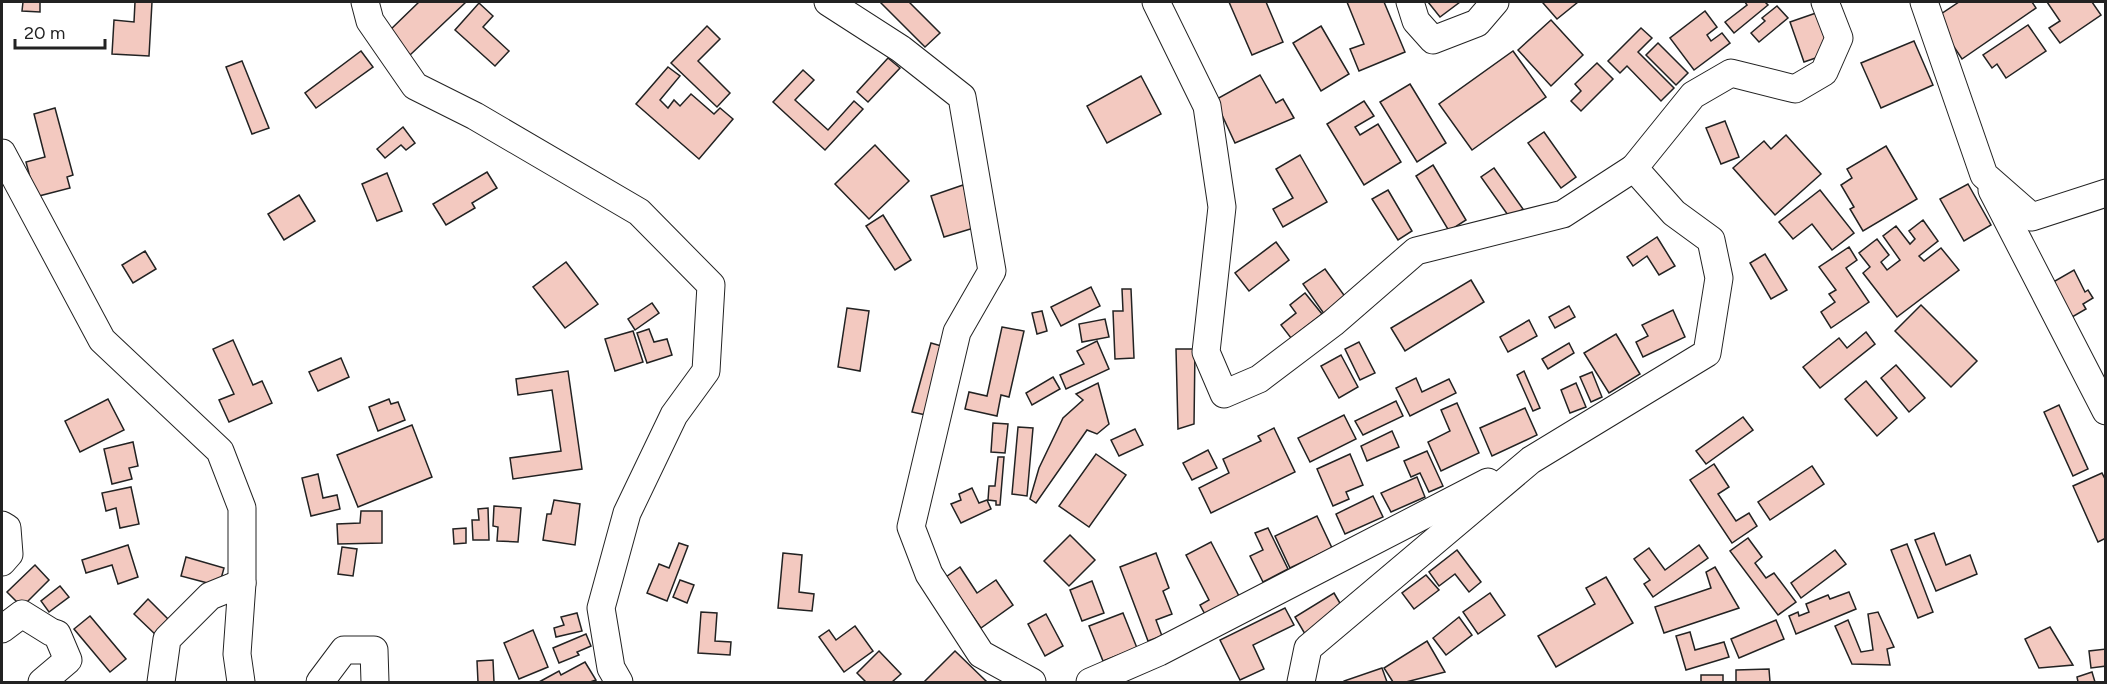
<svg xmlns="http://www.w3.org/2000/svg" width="2107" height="684" viewBox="0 0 2107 684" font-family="Figtree,sans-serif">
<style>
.building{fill:#f3c9c0;stroke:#222;stroke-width:1.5}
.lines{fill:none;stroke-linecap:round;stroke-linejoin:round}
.minor-casing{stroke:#222;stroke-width:29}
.minor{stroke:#fff;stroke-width:27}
</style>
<rect width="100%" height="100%" fill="#fff"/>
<g class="building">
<polygon points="23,2 40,2 40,12 22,11"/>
<polygon points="135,2 152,2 149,56 112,54 114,20 134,22"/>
<polygon points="419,2 466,2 410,55 388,32"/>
<polygon points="880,2 909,2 940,33 925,47"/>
<polygon points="1229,2 1266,2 1283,42 1252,55"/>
<polygon points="1347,2 1384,2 1405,52 1359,71 1350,49 1364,44"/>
<polygon points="1428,2 1460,2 1440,17"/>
<polygon points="1545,2 1578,2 1557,19 1543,3"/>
<polygon points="1745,2 1765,2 1768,5 1734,33 1725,22 1747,5"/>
<polygon points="1959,2 2032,2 2036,8 1962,59 1935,18"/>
<polygon points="2047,2 2092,2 2101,15 2060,43 2049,28 2060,21"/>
<polygon points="479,3 493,16 483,27 509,51 495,66 455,30"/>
<polygon points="1777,6 1788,18 1759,42 1751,33 1765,21 1762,18"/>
<polygon points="1705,11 1717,27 1707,35 1711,41 1722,33 1730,43 1694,70 1670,38"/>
<polygon points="1816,13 1830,53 1804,62 1790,22"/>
<polygon points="1551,20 1583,55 1551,86 1518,50"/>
<polygon points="2028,25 2046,51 2006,78 1997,64 1992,68 1983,55"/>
<polygon points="707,26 720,39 698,61 730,93 717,107 671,63"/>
<polygon points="1321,26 1349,74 1321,91 1293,43"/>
<polygon points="1641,28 1652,38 1638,52 1674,88 1661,101 1627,66 1620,73 1608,61"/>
<polygon points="1914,41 1933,85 1881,108 1861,63"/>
<polygon points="1658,43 1688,73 1676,85 1646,55"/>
<polygon points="361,51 373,67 316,108 305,93"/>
<polygon points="1513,51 1546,97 1472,150 1439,104"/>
<polygon points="888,58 900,68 868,102 857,92"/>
<polygon points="242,61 269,128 252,134 226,67"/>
<polygon points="1597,63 1613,79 1581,111 1571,101 1581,91 1575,84"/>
<polygon points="668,67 680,76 660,100 668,108 674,100 680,106 691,94 714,114 720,108 733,119 699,159 636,104"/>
<polygon points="803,70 814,80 795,100 828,130 854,101 863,109 825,150 773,102"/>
<polygon points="1260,75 1276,103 1283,99 1294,118 1235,143 1215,100"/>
<polygon points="1141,76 1161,114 1107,143 1087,106"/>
<polygon points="1410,84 1446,143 1417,162 1380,102"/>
<polygon points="1364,101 1374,116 1355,127 1360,135 1378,124 1401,162 1364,185 1327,124"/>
<polygon points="55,108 73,175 67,177 70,188 35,197 26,162 45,157 34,114"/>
<polygon points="1725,121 1739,157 1721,164 1706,128"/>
<polygon points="403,127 415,143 406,150 401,145 385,158 377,149"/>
<polygon points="1544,132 1576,177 1561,188 1528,143"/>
<polygon points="1786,135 1821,174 1775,215 1733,168 1764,141 1771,149"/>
<polygon points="875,145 909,181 869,219 835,184"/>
<polygon points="1886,146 1917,199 1863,231 1850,209 1854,207 1841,185 1852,178 1847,169"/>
<polygon points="1300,155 1327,202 1283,227 1273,209 1293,198 1276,169"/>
<polygon points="1433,165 1466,220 1449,231 1416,176"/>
<polygon points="1494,168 1523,209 1510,218 1481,177"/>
<polygon points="487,172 497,188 472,203 475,208 446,225 433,204"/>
<polygon points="387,173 402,211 377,221 362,184"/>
<polygon points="1968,184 1991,225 1964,241 1940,199"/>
<polygon points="963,185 977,227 944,237 931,196"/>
<polygon points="1388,190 1412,231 1398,240 1372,199"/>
<polygon points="1820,190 1854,233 1832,250 1812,224 1793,239 1779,222"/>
<polygon points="299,195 315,221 284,240 268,214"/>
<polygon points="883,215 911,260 895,270 866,226"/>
<polygon points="1923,220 1938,241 1919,256 1924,261 1941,248 1959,270 1897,317 1863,273 1870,267 1859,253 1877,239 1889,255 1881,262 1887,270 1900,260 1883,236 1896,226 1910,244 1915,239 1909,231"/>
<polygon points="1657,237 1675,266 1659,275 1647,256 1633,266 1627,257"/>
<polygon points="1276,242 1289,260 1249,291 1235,273"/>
<polygon points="1849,247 1857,260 1846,268 1869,302 1831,328 1821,312 1835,302 1829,294 1836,290 1819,267"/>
<polygon points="145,251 156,269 133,283 122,265"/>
<polygon points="1765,254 1787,290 1771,299 1750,263"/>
<polygon points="566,262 598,304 565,328 533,287"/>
<polygon points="1325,269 1349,302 1327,318 1303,284"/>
<polygon points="2074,270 2085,292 2088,290 2093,298 2083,304 2086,309 2067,320 2048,285"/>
<polygon points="1471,280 1484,302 1405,351 1391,328"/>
<polygon points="1091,287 1100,306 1061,326 1051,307"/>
<polygon points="1122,289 1131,289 1134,358 1115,359 1113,311 1123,311"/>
<polygon points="1305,293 1322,314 1291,338 1281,325 1296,313 1290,305"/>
<polygon points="652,303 659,313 635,330 628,319"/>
<polygon points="1921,305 1977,361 1951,387 1895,331"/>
<polygon points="1569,306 1575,317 1555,328 1549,317"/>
<polygon points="847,308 869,311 860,371 838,367"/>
<polygon points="1673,310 1685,337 1643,357 1636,342 1648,336 1642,325"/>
<polygon points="1042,311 1047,331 1037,334 1032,313"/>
<polygon points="1105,319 1109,337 1082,342 1079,324"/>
<polygon points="1529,320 1537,336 1508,352 1500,337"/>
<polygon points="1002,327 1024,331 1009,397 1001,395 997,416 965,409 969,392 987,396"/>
<polygon points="649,329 654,342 667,339 672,355 647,363 637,333"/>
<polygon points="633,331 643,362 615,371 605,339"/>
<polygon points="1866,332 1875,344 1820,388 1803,367 1839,338 1847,348"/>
<polygon points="1616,334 1640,374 1609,393 1584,353"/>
<polygon points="233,340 253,385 262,381 272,403 229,422 219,400 234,394 213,349"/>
<polygon points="1097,341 1109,369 1066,389 1060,375 1084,364 1077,351"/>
<polygon points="1359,342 1375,373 1360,380 1345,349"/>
<polygon points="931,343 945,347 926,415 912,412"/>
<polygon points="1569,343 1574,353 1548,369 1542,359"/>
<polygon points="1176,349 1195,349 1194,424 1178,429"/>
<polygon points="1341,355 1358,387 1339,398 1321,366"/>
<polygon points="341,358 349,377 318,391 309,372"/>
<polygon points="1896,365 1925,398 1909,412 1881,378"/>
<polygon points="568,371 582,469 513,479 510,458 561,451 552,390 518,395 516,379"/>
<polygon points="1524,371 1540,408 1533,411 1517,375"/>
<polygon points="1592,372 1602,397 1591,402 1580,377"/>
<polygon points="1053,377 1060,389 1032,405 1026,393"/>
<polygon points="1416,378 1422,392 1449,379 1456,393 1410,416 1396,388"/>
<polygon points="1866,381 1897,418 1877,436 1845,399"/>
<polygon points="1098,383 1109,424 1097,434 1087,430 1036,503 1030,499 1039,468 1063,418 1083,400 1076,394"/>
<polygon points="1576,383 1586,407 1570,413 1561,390"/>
<polygon points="108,399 124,430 80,452 65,421"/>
<polygon points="389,399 391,404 398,402 405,420 378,431 369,407"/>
<polygon points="1396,401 1403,416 1363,435 1355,421"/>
<polygon points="1457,403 1479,453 1441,471 1428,442 1450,431 1441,410"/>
<polygon points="2059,405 2088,469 2073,476 2044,412"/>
<polygon points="1525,408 1537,435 1492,456 1480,428"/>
<polygon points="1344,415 1356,439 1310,462 1298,438"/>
<polygon points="1743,417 1753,430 1706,464 1696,451"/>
<polygon points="993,423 1008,424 1005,453 991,452"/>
<polygon points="412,425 432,477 358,507 337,455"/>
<polygon points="1018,427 1033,428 1027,496 1012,494"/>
<polygon points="1274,428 1295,472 1211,513 1199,488 1229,473 1223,459 1261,441 1258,436"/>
<polygon points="1135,429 1143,445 1119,456 1111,440"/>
<polygon points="1392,431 1399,447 1367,461 1361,446"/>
<polygon points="133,442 138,466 129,468 132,479 112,484 104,449"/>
<polygon points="1208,450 1217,468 1192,480 1183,463"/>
<polygon points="1427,451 1443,486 1429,492 1420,473 1411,477 1404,461"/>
<polygon points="1096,454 1126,475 1089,527 1059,506"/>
<polygon points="1350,454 1363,485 1346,492 1349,499 1333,506 1317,469"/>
<polygon points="998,457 1004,457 1000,505 996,505 996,501 988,500 989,486 995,486"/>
<polygon points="1714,464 1729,487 1718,494 1736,521 1749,513 1757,526 1732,543 1690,480"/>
<polygon points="1812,466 1824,484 1770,520 1758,502"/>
<polygon points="2102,473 2106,481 2106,538 2098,542 2073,486"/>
<polygon points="318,474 323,498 337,495 340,509 311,516 302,478"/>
<polygon points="1417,477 1425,497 1391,512 1381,493"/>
<polygon points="131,487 139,524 120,528 116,508 106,511 102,493"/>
<polygon points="972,488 979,503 987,500 991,509 961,523 951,504 961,500 959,494"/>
<polygon points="1373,496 1383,517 1345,534 1336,514"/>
<polygon points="554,500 580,504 575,545 543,540 547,514 551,514"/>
<polygon points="494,506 521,508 518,542 497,541 498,527 493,526"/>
<polygon points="488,508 489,540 473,540 472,520 479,520 478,509"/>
<polygon points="361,511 382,511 382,543 338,544 337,524 360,523"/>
<polygon points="1317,516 1332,548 1290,568 1275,536"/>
<polygon points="466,528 466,543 454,544 453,529"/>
<polygon points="1268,528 1288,569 1263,582 1250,556 1263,550 1255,533"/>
<polygon points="1934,533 1946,565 1970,555 1977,574 1936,591 1915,540"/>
<polygon points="1070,535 1095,560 1069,586 1044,561"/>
<polygon points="1748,538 1762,557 1755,563 1766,578 1774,573 1796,602 1778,615 1730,551"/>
<polygon points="1211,542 1241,600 1207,618 1200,605 1209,600 1186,555"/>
<polygon points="679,543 688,546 667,601 647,593 659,564 669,568"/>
<polygon points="1907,544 1933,612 1918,618 1891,550"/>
<polygon points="128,545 138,577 118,584 112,565 86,573 82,560"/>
<polygon points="1699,545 1708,558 1653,597 1644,584 1650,580 1634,559 1649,548 1665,570"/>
<polygon points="342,547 357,549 353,576 338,574"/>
<polygon points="1457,550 1481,582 1469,592 1455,574 1439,586 1429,572"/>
<polygon points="1835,550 1846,564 1801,598 1791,583"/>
<polygon points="783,553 802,555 799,592 814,594 812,611 778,608"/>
<polygon points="1156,553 1169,588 1163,591 1172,614 1156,620 1162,636 1148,641 1120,567"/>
<polygon points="186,557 224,568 219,586 181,576"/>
<polygon points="35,565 49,580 22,607 7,592"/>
<polygon points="960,567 977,593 996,580 1013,605 981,628 946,577"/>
<polygon points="1715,567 1739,608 1664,633 1655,607 1711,588 1706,572"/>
<polygon points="1426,575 1439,590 1414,609 1402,593"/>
<polygon points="1606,577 1633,623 1556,667 1538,636 1595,604 1586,588"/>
<polygon points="680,580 694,585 687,603 673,597"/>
<polygon points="1092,581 1104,613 1082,621 1070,590"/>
<polygon points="60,586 69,597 49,612 41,601"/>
<polygon points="1849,592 1856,609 1796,634 1789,616 1798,612 1799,616 1809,612 1806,604 1828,595 1830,599"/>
<polygon points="1334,593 1344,610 1305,634 1295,617"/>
<polygon points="1490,593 1505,615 1478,634 1463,612"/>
<polygon points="148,599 171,622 157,636 134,614"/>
<polygon points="1285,608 1294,625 1253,645 1264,669 1240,680 1220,640"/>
<polygon points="701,612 717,613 715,641 731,642 730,655 698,653"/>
<polygon points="1878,612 1894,647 1887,649 1890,665 1852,664 1835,626 1848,620 1861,652 1873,650 1868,614"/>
<polygon points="577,613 582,631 556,637 554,628 564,625 561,617"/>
<polygon points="1123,613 1137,648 1103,661 1089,626"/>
<polygon points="1046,614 1063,646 1045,656 1028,624"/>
<polygon points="90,616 126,659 110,672 74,629"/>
<polygon points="1459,617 1472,635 1446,655 1433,638"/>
<polygon points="1776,620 1784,639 1739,658 1731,639"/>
<polygon points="855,626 873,651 844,672 819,637 829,630 836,640"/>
<polygon points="2050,627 2073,665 2039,668 2025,639"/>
<polygon points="533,630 548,667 519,679 504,643"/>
<polygon points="1690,632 1695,650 1724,642 1729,657 1686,670 1676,636"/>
<polygon points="586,634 591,646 577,652 579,655 559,663 553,648"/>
<polygon points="1427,641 1445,672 1406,682 1393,682 1384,668"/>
<polygon points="2106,649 2106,666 2091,668 2089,651"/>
<polygon points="879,651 901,674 892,682 866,682 857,673"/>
<polygon points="955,651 987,682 924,682"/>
<polygon points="493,660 494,682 478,682 477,661"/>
<polygon points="585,662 596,680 590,682 539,682 559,671 561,675"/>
<polygon points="1382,668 1387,682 1344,682 1344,681"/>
<polygon points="1769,669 1770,682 1736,682 1736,670"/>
<polygon points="2092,672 2095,682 2078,682 2077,677"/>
<rect x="1701" y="675" width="22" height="7"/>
</g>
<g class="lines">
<defs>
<g id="minor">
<polyline points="365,2 370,21 415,86 475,116 639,212 711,285 706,371 674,415 627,513 601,608 611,668 619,682"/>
<polyline points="828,2 901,49 962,97 992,271 957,332 911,527 929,574 981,654 1032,682"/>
<polyline points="1156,2 1207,106 1222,207 1206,352 1224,394 1259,379 1333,323 1416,251 1563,214 1634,168"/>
<polyline points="1410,2 1416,21 1433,40 1477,23 1495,2"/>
<polyline points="1924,2 1984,175 2032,217 2106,193"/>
<polyline points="2,153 102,340 220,451 242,508 242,583 237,654 241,682"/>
<polyline points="1992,190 2106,411"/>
<polyline points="2,525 7,528 9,554 2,562"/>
<polyline points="2,629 22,614 51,632 57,634 68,660 42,682"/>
<polyline points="161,682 167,639 210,596 242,583"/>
<polyline points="320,682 344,650 374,650 375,682"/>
<polyline points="1090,682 1159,652 1488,482"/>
<polyline points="1301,682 1308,648 1531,460 1707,353 1719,278 1711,240 1674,213 1634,168 1693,95 1731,73 1795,89 1824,72 1839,38 1825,2"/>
</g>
</defs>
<use href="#minor" class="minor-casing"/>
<use href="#minor" class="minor"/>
</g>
<rect width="2107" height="684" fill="none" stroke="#222222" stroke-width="6"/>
<path d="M15 39v9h90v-9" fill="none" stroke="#222222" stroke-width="3"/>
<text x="24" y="39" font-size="18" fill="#222222" stroke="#ffffff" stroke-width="4.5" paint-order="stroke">20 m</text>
</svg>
